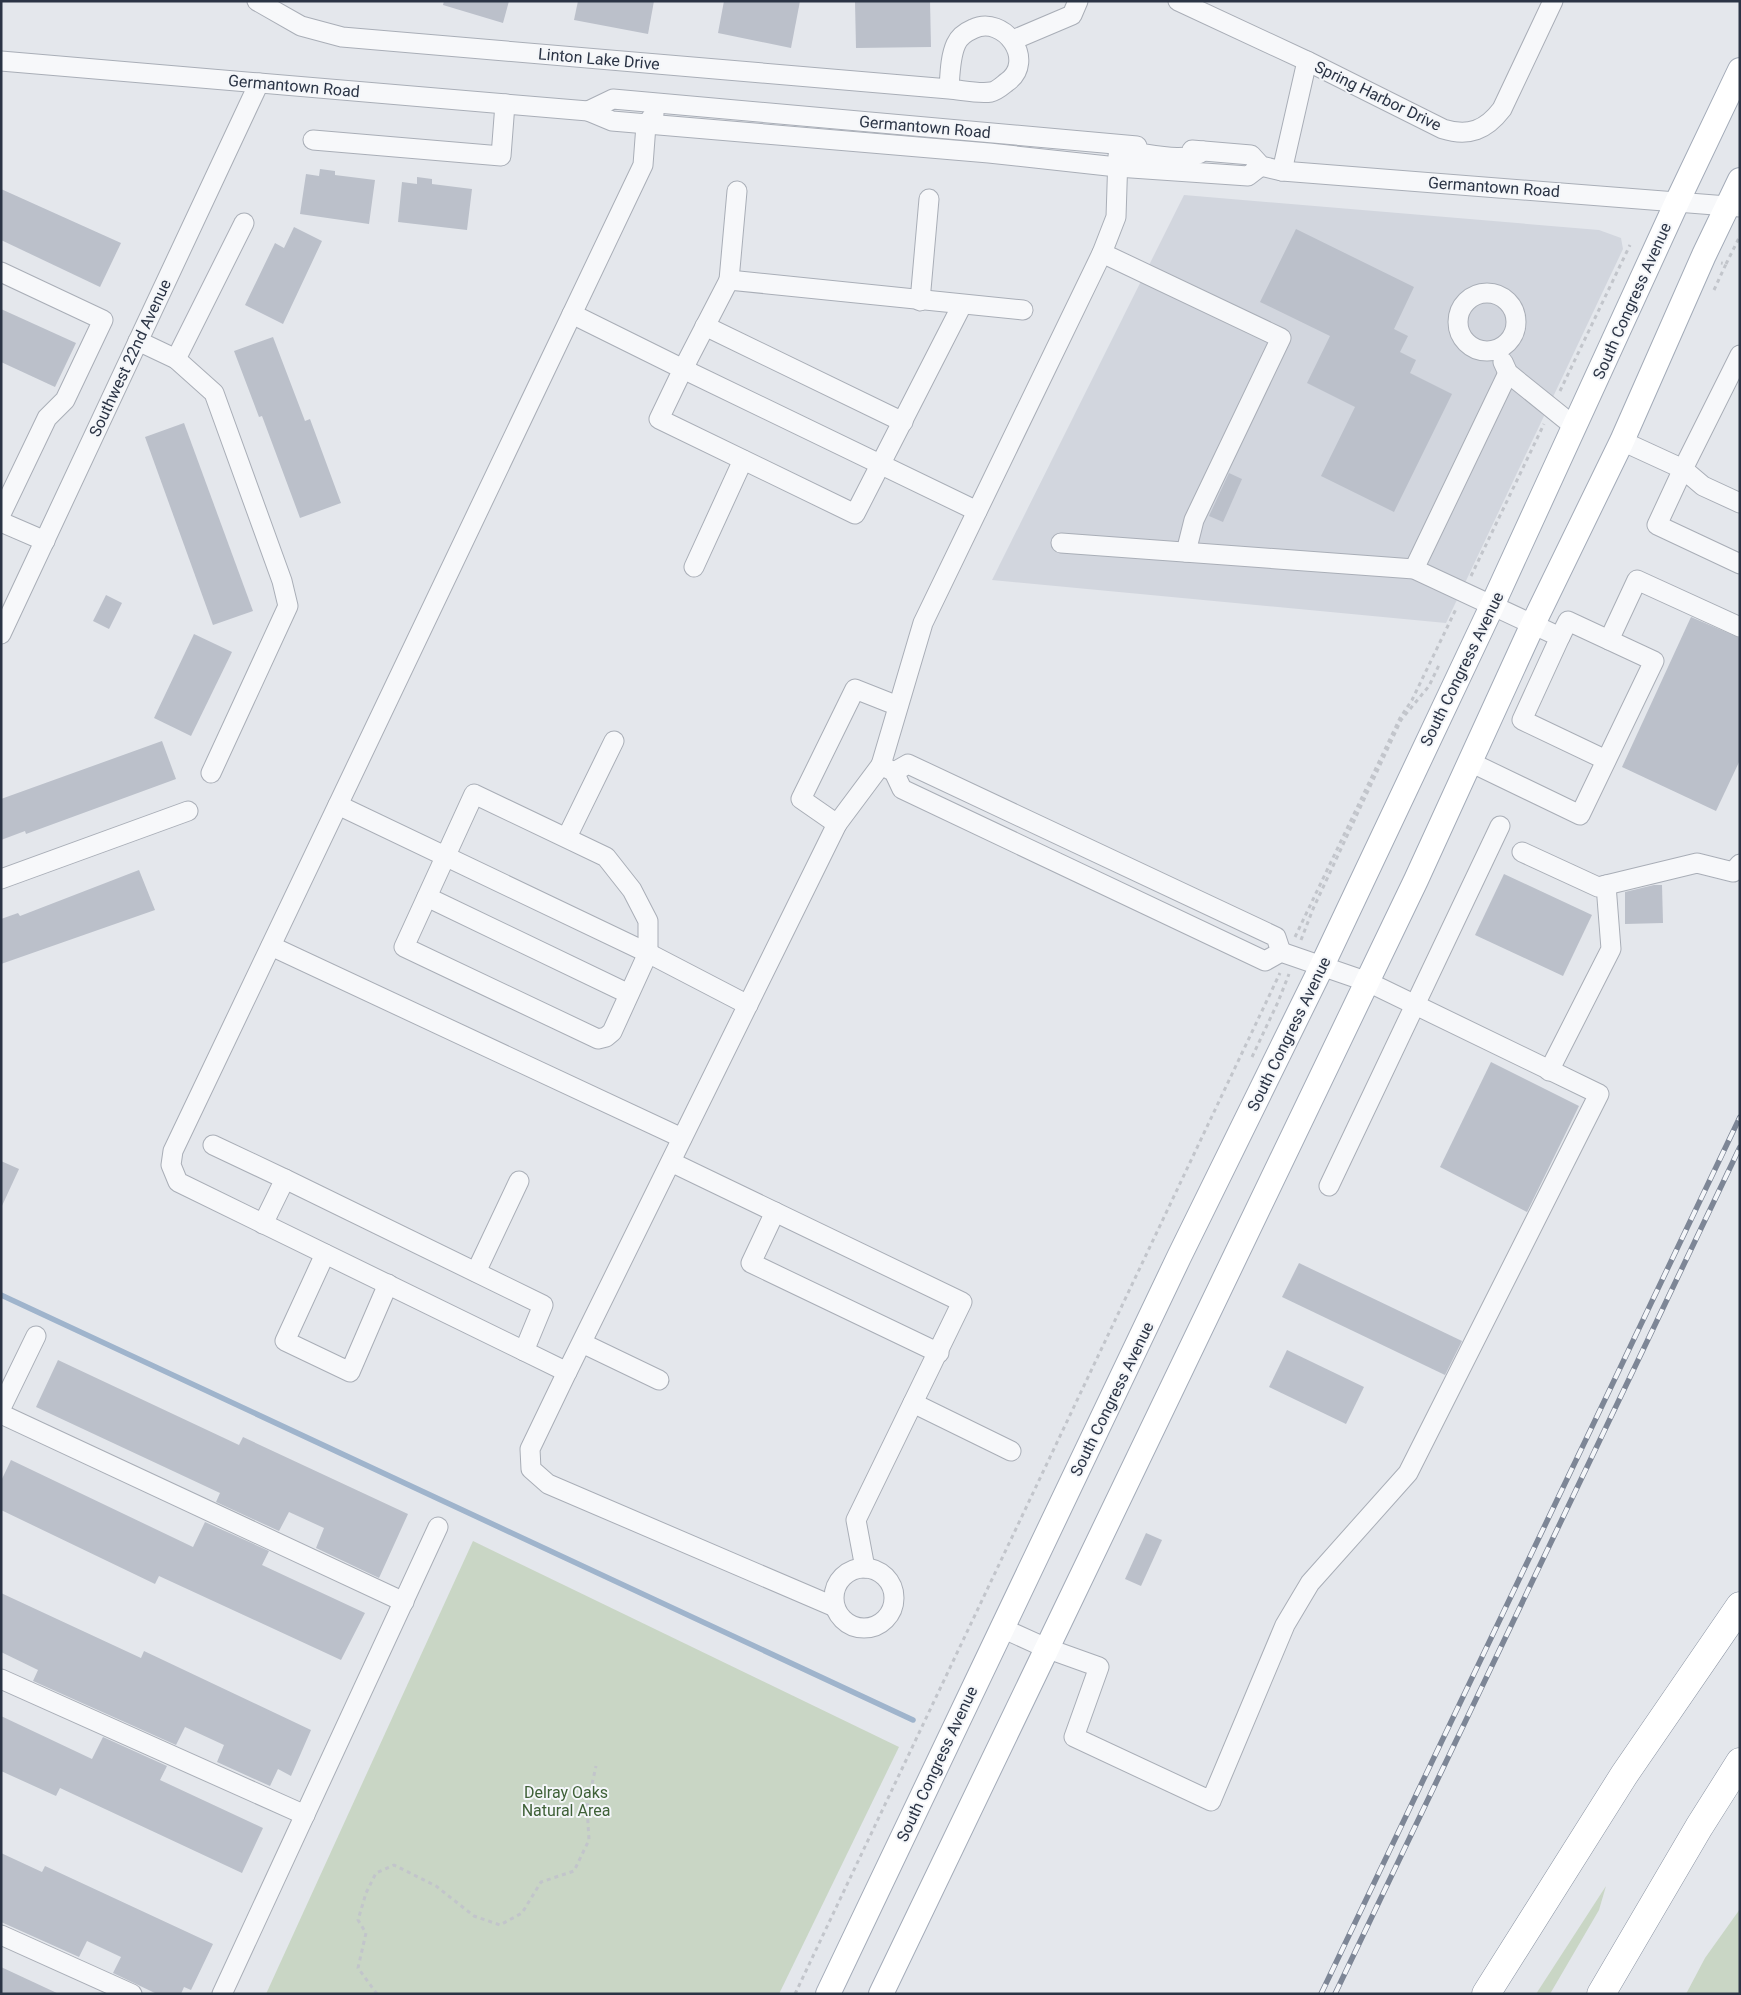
<svg xmlns="http://www.w3.org/2000/svg" width="1741" height="1995" viewBox="0 0 1741 1995" font-family="Roboto,sans-serif">
<style>
.built{fill:#d2d6de}
.green{fill:#c9d6c5}
.lines{fill:none;stroke-linecap:round;stroke-linejoin:round}
.stream{stroke:#9fb4cc;stroke-width:5.5}
.building{fill:#bbc0ca}
.minor-casing{stroke:#a9aeb7;stroke-width:21}
.major-casing{stroke:#a3abb8;stroke-width:26}
.highway-casing{stroke:#8b94a3;stroke-width:29}
.path{stroke:#c2c5cb;stroke-width:3;stroke-dasharray:4 4;stroke-linecap:butt}
.minor{stroke:#f7f8fa;stroke-width:19}
.major{stroke:#fff;stroke-width:24}
.highway{stroke:#fff;stroke-width:28}
.rail-casing{stroke:#7d8696;stroke-width:5.5}
.rail{stroke:#f4f6f9;stroke-width:4;stroke-dasharray:11;stroke-linecap:butt}
.labels{text-anchor:middle;dominant-baseline:central;stroke-width:4;stroke-linejoin:round;paint-order:stroke}
.street-label{font-size:16px;fill:#2b3445;stroke:#f4f6f9}
.park-label{font-size:16px;fill:#3f6138;stroke:#f4f6f9}
</style>
<rect width="100%" height="100%" fill="#e4e7ec"/>
<polygon class="built" points="1184,195 1599,230 1621,238 1623,249 1446,623 992,580"/>
<g class="green">
<polygon points="473,1541 899,1747 779,1994 266,1994"/>
<polygon points="1606,1886 1599,1910 1550,1994 1536,1994"/>
<polygon points="1740,1909 1740,1994 1686,1994 1705,1958"/>
</g>
<g class="lines">
<polyline class="stream" points="1,1295 913,1720"/>
</g>
<g class="building">
<polygon points="444,1 509,1 503,23 443,5"/>
<polygon points="578,1 654,1 648,34 574,20"/>
<polygon points="724,1 800,1 791,48 718,33"/>
<polygon points="855,1 930,1 931,47 856,48"/>
<polygon points="320,169 335,171 335,175 375,180 369,224 300,214 306,174 319,176"/>
<polygon points="417,177 432,179 432,184 472,189 467,230 398,222 402,182 417,184"/>
<polygon points="1,189 121,243 100,287 1,240"/>
<polygon points="294,227 322,241 283,324 245,305 275,243 284,248"/>
<polygon points="1296,229 1414,287 1394,329 1408,336 1400,352 1416,360 1410,373 1452,394 1394,512 1321,476 1355,407 1307,383 1330,336 1260,302"/>
<polygon points="1,309 76,343 55,387 1,362"/>
<polygon points="273,337 305,421 310,419 341,503 300,518 262,416 259,417 234,351"/>
<polygon points="184,423 253,611 213,625 145,437"/>
<polygon points="1229,473 1242,479 1223,522 1209,516"/>
<polygon points="106,595 122,603 109,629 93,621"/>
<polygon points="1691,617 1740,638 1740,760 1716,811 1622,767"/>
<polygon points="194,634 232,652 191,736 154,718"/>
<polygon points="162,741 176,779 26,834 25,831 1,840 1,799"/>
<polygon points="139,870 155,910 1,964 1,919 18,913 20,916"/>
<polygon points="1504,874 1592,915 1563,976 1475,935"/>
<polygon points="1654,885 1662,885 1663,923 1625,924 1625,892"/>
<polygon points="1491,1062 1579,1106 1527,1212 1440,1167"/>
<polygon points="1,1161 19,1169 1,1208"/>
<polygon points="1299,1263 1462,1341 1445,1375 1282,1297"/>
<polygon points="1287,1350 1364,1387 1346,1424 1269,1387"/>
<polygon points="58,1360 239,1445 243,1437 408,1514 379,1578 316,1548 324,1528 289,1512 279,1531 216,1502 220,1493 36,1407"/>
<polygon points="11,1460 193,1547 205,1522 269,1551 262,1565 365,1613 341,1660 159,1576 155,1584 1,1510 1,1481"/>
<polygon points="1146,1533 1162,1540 1141,1586 1125,1579"/>
<polygon points="1,1593 141,1658 144,1651 311,1730 291,1776 278,1769 270,1786 217,1762 224,1745 185,1727 176,1745 33,1681 38,1670 1,1652"/>
<polygon points="1,1716 92,1759 103,1737 167,1766 160,1780 263,1828 242,1873 60,1788 56,1796 1,1771"/>
<polygon points="1,1853 42,1872 45,1866 213,1944 191,1990 184,1987 181,1994 157,1994 113,1973 121,1957 87,1941 79,1957 1,1922"/>
<polygon points="1,1967 59,1994 1,1994"/>
</g>
<g class="lines">
<defs>
<g id="minor">
<path d="M257 1 301 26 342 37 949 89C962 90 978 94 991 92 997 91 1003 85 1007 82 1037 61 1004 14 973 29 966 32 959 37 956 44 950 57 950 75 949 89"/>
<path d="M1178 1 1307 61 1443 129C1469 137 1486 130 1502 109L1553 1"/>
<polyline points="1013,40 1072,15 1078,1"/>
<polyline points="1,61 588,111 612,121 989,153 1117,167 1248,176 1261,166"/>
<polyline points="588,111 613,99 1137,146"/>
<polyline points="654,114 646,125 643,165 572,314 683,369 659,419 855,514 962,305"/>
<polyline points="313,140 501,156 505,104"/>
<polyline points="1192,150 1251,155 1261,166 1282,171 1740,207"/>
<polyline points="1282,171 1307,61"/>
<polyline points="1102,253 1281,338 1194,520 1186,552"/>
<polyline points="1,272 103,320 65,400 47,418 1,514"/>
<polyline points="729,280 737,191"/>
<circle cx="1487" cy="322" r="29"/>
<polyline points="920,301 929,199"/>
<polyline points="572,314 173,1151 171,1165 178,1182 567,1372 837,824"/>
<polyline points="705,326 903,422"/>
<polyline points="138,341 176,359 214,393 282,581 288,606 211,773"/>
<polyline points="176,359 244,223"/>
<polyline points="1503,362 1508,373 1575,427"/>
<polyline points="1622,441 1683,469 1740,355"/>
<polyline points="1740,503 1703,486 1683,469 1657,525 1740,564"/>
<polyline points="977,511 683,369 729,280 1023,310"/>
<polyline points="1,522 45,541"/>
<polyline points="1061,543 1414,569 1560,637 1522,720 1606,760"/>
<polyline points="694,567 743,460"/>
<polyline points="1414,569 1508,373"/>
<polyline points="1,634 259,83"/>
<polyline points="1609,640 1637,580 1740,627"/>
<polyline points="1470,762 1580,815 1654,661 1568,621 1560,637"/>
<polyline points="881,765 837,824 801,799 855,689 898,706"/>
<polyline points="894,772 908,764 1276,937 1281,952"/>
<polygon points="474,794 606,857 632,890 648,921 648,953 612,1032 606,1037 598,1039 404,947"/>
<polyline points="338,805 648,953 748,1005"/>
<polyline points="567,837 614,741"/>
<polyline points="1522,852 1598,887 1697,863 1733,872 1740,864"/>
<polyline points="1,879 188,811"/>
<polyline points="427,897 629,994"/>
<polyline points="271,946 682,1138"/>
<polyline points="1549,1071 1611,949 1606,885"/>
<polyline points="213,1145 285,1179"/>
<polyline points="671,1162 962,1302 856,1520 865,1568"/>
<polyline points="1329,1186 1500,826"/>
<polyline points="775,1212 751,1263 939,1353"/>
<polyline points="263,1224 285,1179 543,1305 524,1351"/>
<polyline points="325,1254 285,1341 350,1372 388,1284"/>
<polyline points="476,1272 519,1181"/>
<polyline points="582,1343 659,1380"/>
<polyline points="567,1372 530,1449 531,1469 548,1484 835,1607"/>
<polyline points="913,1403 1011,1451"/>
<polyline points="1,1408 36,1336"/>
<polyline points="1,1414 404,1602"/>
<circle cx="864" cy="1598" r="30"/>
<path d="M1002 1628 1046 1648 1099 1667 1074 1737 1211 1801 1285 1625 1310 1583 1408 1473 1599 1094 1368 982 1281 952 1265 961 902 789 894 772 881 765 923 623 1102 253 1116 217 1118 156 1123 152H1131C1150 154 1188 164 1203 151"/>
<polyline points="1,1679 305,1815"/>
<polyline points="1,1935 132,1994"/>
<polyline points="222,1994 438,1527"/>
</g>
<g id="major">
<polyline points="828,1994 1179,1257 1321,968 1492,606 1678,200 1740,70"/>
<polyline points="881,1994 1416,880 1533,624 1622,441 1704,255 1740,180"/>
</g>
<g id="highway">
<polyline points="1486,1994 1624,1775 1740,1606"/>
<polyline points="1601,1994 1699,1827 1740,1762"/>
</g>
</defs>
<use href="#minor" class="minor-casing"/>
<use href="#major" class="major-casing"/>
<use href="#highway" class="highway-casing"/>
<g class="path">
<polyline points="1726,264 1740,236"/>
<polyline points="1714,290 1726,264 1721,263"/>
<polyline points="1560,391 1630,245"/>
<polyline points="1471,576 1544,424"/>
<polyline points="1295,937 1400,718 1412,700 1456,609"/>
<polyline points="1301,940 1313,909 1401,720 1429,686 1439,665"/>
<polyline points="1252,1057 1278,1002 1289,974"/>
<polyline points="377,1994 358,1968 366,1933 358,1920 366,1893 376,1873 394,1865 436,1886 474,1916 500,1925 522,1913 541,1882 574,1871 589,1840 587,1807 596,1766"/>
<polyline points="795,1994 1280,973"/>
</g>
<use href="#minor" class="minor"/>
<use href="#major" class="major"/>
<use href="#highway" class="highway"/>
<defs>
<g id="rail">
<polyline points="1321,1994 1740,1117"/>
<polyline points="1335,1994 1740,1147"/>
</g>
</defs>
<use href="#rail" class="rail-casing"/>
<use href="#rail" class="rail"/>
</g>
<g class="labels">
<g class="street-label">
<text transform="translate(599 59) rotate(5)">Linton Lake Drive</text>
<text transform="translate(294 86) rotate(5)">Germantown Road</text>
<text transform="translate(1378 96) rotate(26)">Spring Harbor Drive</text>
<text transform="translate(925 127) rotate(5)">Germantown Road</text>
<text transform="translate(1494 187) rotate(4)">Germantown Road</text>
<text transform="translate(1632 301) rotate(-66)">South Congress Avenue</text>
<text transform="translate(130 358) rotate(-65)">Southwest 22nd Avenue</text>
<text transform="translate(1462 669) rotate(-64)">South Congress Avenue</text>
<text transform="translate(1289 1034) rotate(-64)">South Congress Avenue</text>
<text transform="translate(1112 1399) rotate(-64)">South Congress Avenue</text>
<text transform="translate(937 1764) rotate(-65)">South Congress Avenue</text>
</g>
<g class="park-label">
<text x="566" y="1792">Delray Oaks<tspan x="566" dy="18">Natural Area</tspan></text>
</g>
</g>
<rect width="1741" height="1995" fill="none" stroke="#2b3445" stroke-width="5"/>
</svg>
